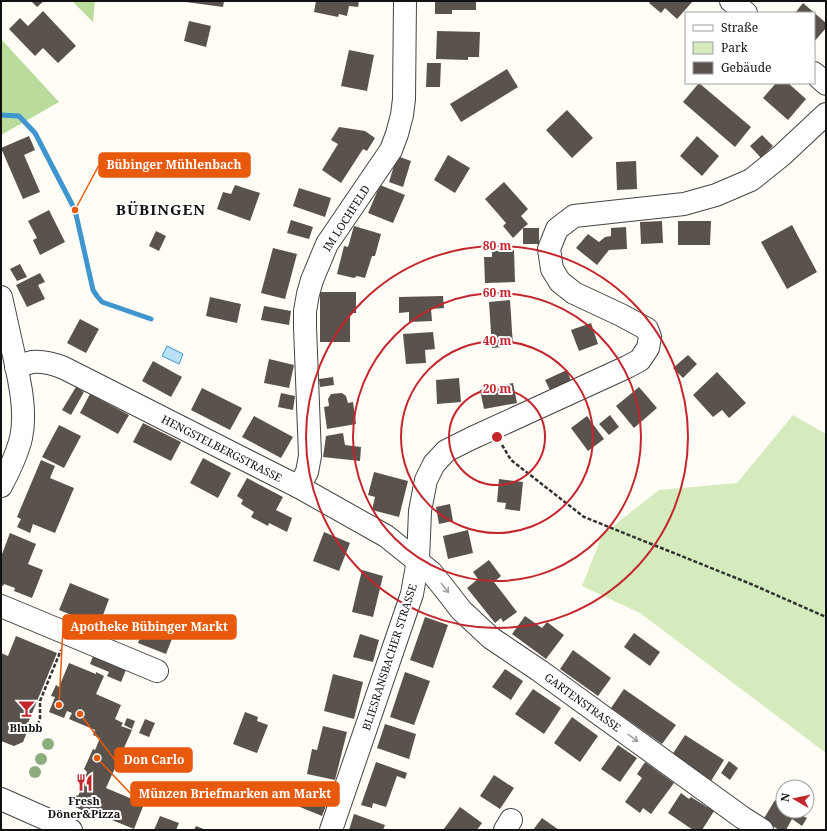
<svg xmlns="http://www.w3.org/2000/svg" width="827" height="831" viewBox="0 0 827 831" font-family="'Noto Serif',serif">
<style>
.green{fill:#d5ebbd}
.forest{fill:#b9dc9c}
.water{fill:#b9e0f7;stroke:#3f96cf}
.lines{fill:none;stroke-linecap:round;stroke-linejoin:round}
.stream{stroke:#3f96cf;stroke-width:5}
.building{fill:#5a524d}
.minor-casing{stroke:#444;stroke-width:24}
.path{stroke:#333;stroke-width:2.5;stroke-dasharray:4 2;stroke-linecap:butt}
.minor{stroke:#fff;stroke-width:22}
.tree{fill:#8dad7f}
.oneway{stroke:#a0a0a0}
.ring{fill:none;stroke:#c4262e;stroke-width:2}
.labels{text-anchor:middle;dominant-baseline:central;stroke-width:4;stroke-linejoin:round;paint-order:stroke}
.street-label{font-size:11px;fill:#111;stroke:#fff}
.poi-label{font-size:11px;font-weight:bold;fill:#111;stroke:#fff}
.district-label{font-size:15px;font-weight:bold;letter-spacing:1px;fill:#111;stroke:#fff}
.centre{fill:#c4262e;stroke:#fff;stroke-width:2}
.ring-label{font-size:12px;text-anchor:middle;font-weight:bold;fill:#c4262e;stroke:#fff;stroke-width:4;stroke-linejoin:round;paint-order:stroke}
.leader{fill:none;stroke:#e8590c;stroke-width:1.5}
.callout-dot{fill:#e8590c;stroke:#fff;stroke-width:1.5}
.callout{fill:#e8590c;stroke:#e8590c;stroke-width:1.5}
.callout-label{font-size:12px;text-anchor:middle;font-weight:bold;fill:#fff}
</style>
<rect width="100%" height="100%" fill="#fffdf5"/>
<polygon class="green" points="793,415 826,434 826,753 640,613 582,586 602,535 659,490 737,483"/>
<g class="forest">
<polygon points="72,1 95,1 93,22"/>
<polygon points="1,39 59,102 1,135"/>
</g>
<polygon class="water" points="167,346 183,354 179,364 162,356"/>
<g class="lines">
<polyline class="stream" points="1,115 19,116 35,133 75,210 93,290 97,296 102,302 151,319"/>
</g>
<g class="building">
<polygon points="31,1 44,1 37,7"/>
<polygon points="186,1 224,1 223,7 186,2"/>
<polygon points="316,1 359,1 358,7 349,6 347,16 339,14 338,17 314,12"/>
<polygon points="435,1 476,1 476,10 452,10 452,14 435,14"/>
<polygon points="651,1 693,1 677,19 665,8 661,13 649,3"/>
<polygon points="803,3 826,23 826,28 814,42 814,13 795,13"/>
<polygon points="43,11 76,46 58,63 43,48 35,56 9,29 20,18 28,26"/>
<polygon points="189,21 211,26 206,47 184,41"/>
<polygon points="437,31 480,32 479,57 468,57 468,60 436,59"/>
<polygon points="349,50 374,55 367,91 341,86"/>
<polygon points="427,63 441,63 440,87 426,87"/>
<polygon points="507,69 518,87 461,122 450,104"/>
<polygon points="699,83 751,127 735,147 683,102"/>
<polygon points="776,83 788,83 806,99 788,120 763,98"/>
<polygon points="567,110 593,138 572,158 546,130"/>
<polygon points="339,127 365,131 375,138 367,151 363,149 341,183 322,170 338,144 331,140"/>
<polygon points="762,135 773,146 761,158 750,146"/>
<polygon points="29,136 35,150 24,155 40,192 23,199 1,148"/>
<polygon points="697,136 719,156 702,176 680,156"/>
<polygon points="448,155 470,168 455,193 434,180"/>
<polygon points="397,156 411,161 403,187 389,182"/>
<polygon points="636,161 637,189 617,190 616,162"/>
<polygon points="504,182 528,209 521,216 528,224 523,228 539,228 539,244 523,244 523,228 513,238 503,226 506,223 485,199"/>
<polygon points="235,185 260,193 250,221 217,209 223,192 231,194"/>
<polygon points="380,185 405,195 393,223 368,213"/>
<polygon points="299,188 331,198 325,217 293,206"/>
<polygon points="49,210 65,242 40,255 33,240 37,238 28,221"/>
<polygon points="291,220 313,227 309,239 287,233"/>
<polygon points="662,221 663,243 641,244 640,222"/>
<polygon points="678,221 711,221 710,245 678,245"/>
<polygon points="792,225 817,272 787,289 761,242"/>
<polygon points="354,226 381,234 375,256 372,256 365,278 357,276 354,278 337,274 344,246 348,247"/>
<polygon points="626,227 627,249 609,250 597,265 576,248 588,234 599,242 605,237 611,236 611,228"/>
<polygon points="156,231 166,236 159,251 149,246"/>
<polygon points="273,248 297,254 285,299 261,293"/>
<polygon points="514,250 515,282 485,283 484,257 492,257 492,251"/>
<polygon points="20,264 27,277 17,281 10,269"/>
<polygon points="40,273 45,282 38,285 45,299 27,307 16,285"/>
<polygon points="320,292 356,292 356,313 350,313 350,342 320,342"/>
<polygon points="443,296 444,308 431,309 432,321 409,322 409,312 399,313 399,297"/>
<polygon points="210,297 241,304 237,323 206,316"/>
<polygon points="510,300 513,346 492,348 489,302"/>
<polygon points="264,306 291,311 289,325 261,320"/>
<polygon points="80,319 99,329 86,353 67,343"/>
<polygon points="591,323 598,344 579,351 571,330"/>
<polygon points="433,332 435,349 425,350 426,363 406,364 403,334"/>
<polygon points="688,355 697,364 683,378 673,368"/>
<polygon points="269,359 294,365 289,388 264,383"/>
<polygon points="153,361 182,377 171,397 142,381"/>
<polygon points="567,370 571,381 550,390 545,380"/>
<polygon points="717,372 746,403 729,418 722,410 713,417 693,395"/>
<polygon points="333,377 334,385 320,387 319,379"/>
<polygon points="459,378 461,402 437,404 436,380"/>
<polygon points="513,383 517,403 484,409 480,390"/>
<polygon points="76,387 84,392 71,415 62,410"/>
<polygon points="639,387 657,408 634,428 616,406"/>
<polygon points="202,388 242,408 230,430 191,410"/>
<polygon points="281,393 295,396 293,410 278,407"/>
<polygon points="342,393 346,396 348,403 353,402 356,424 327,429 324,407 329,406 328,399 331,394"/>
<polygon points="90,394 129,415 118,434 80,413"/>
<polygon points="610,415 619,427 609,435 599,424"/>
<polygon points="254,416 293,437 281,458 242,437"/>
<polygon points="587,416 604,439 588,451 571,428"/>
<polygon points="143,423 181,442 171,461 133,442"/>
<polygon points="59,425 81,436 64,468 42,457"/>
<polygon points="343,433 345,445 361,447 360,461 323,457 326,436"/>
<polygon points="203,458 231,473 218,498 190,483"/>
<polygon points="41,460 55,466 50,478 74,488 55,533 33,524 30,533 17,527 21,519 17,517"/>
<polygon points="374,472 408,481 399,517 372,510 375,497 368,495"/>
<polygon points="247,478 283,497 276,510 292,518 287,532 269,523 268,526 251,517 254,512 241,504 243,500 237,496"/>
<polygon points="499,479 523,482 520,511 505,509 506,503 497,502"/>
<polygon points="450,504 453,521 439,524 436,507"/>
<polygon points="468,530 473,553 448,559 443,536"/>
<polygon points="324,532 350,543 339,571 313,561"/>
<polygon points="10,533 36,544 28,564 43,570 32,598 14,591 15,588 4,584 3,586 1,585 1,554 2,554"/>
<polygon points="489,560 501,576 494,582 517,612 503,622 501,618 495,623 467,588 478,579 473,572"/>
<polygon points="362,570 383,576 373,617 352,612"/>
<polygon points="70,583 109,599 99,626 59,610"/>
<polygon points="149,615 177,626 166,654 138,643"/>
<polygon points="525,616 542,628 547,622 564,635 546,659 512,634"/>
<polygon points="425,617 448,625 433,668 410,660"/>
<polygon points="634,633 660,652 650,666 624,647"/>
<polygon points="360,634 379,640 373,662 353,657"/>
<polygon points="16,636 57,653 28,723 30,724 30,725 23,742 14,746 1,741 1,653 8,656"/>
<polygon points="573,650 611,678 598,696 560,669"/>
<polygon points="95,651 126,670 121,682 107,676 109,672 90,664"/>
<polygon points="69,663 96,674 96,672 104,676 96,694 121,705 115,719 123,723 121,726 132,730 106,788 144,804 134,829 102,816 103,814 92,810 90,814 71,805 76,795 78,796 82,787 79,785 78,783 81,778 84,778 87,772 84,769 93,749 95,750 100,738 93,735 95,730 69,719 72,713 67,711 64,718 49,712 55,697 51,696 56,685 59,687"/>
<polygon points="505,669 523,681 511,700 492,687"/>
<polygon points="405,672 430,681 414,725 390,717"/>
<polygon points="333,674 363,682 354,719 324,711"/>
<polygon points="533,689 561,708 544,734 515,714"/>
<polygon points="624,689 676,725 662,744 611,708"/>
<polygon points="245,712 258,717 257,721 268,725 257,753 233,744"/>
<polygon points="572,717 598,736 580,762 554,743"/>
<polygon points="127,718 135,721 132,729 124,725"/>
<polygon points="145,719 155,723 149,737 139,733"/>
<polygon points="385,724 416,734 409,759 377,748"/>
<polygon points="323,726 347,732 335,780 307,774 312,749 317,750"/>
<polygon points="685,735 724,760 711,781 672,755"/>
<polygon points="618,745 637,758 620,782 601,769"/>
<polygon points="729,761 738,768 730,780 721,773"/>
<polygon points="376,762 407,773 405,779 397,776 386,807 373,803 372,808 361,805"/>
<polygon points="645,762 674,783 651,814 643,808 640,813 625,802 642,778 637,774"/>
<polygon points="494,775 514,788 500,809 480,796"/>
<polygon points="308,784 331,793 322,816 295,805 301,790 305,791"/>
<polygon points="681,793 689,799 691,797 707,807 709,804 716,808 702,830 693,830 668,813"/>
<polygon points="775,800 783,804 783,811 794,811 807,818 802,826 792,819 786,830 779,830 763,820"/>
<polygon points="460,807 482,823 477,830 443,830"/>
<polygon points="354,814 385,825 383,830 349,830"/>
<polygon points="160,816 179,823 176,830 154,830"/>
<polygon points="542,818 559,830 533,830"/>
<polygon points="196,826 206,830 194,830"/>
</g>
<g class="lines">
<defs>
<g id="minor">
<polyline points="731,1 746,13"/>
<polyline points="814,73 826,84"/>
<path d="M1 297C5 315 9 333 13 351 19 378 27 411 21 438 17 455 9 471 1 486"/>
<path d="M16 367C21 366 27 363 32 362 43 361 54 364 64 368L299 487 386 536 431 572 444 588 461 610 491 638 540 671 743 818 762 830"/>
<polyline points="299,487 307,472 310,456 305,327 305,311 308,294 312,280 327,244 391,150 397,134 402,115 404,99 405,1"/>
<polyline points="1,606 157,671"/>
<polyline points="1,799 71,830"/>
<polyline points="331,830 412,594 418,560 420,511 426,480 434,464 446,451 472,438 627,367 640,360 648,348 650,337 647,329 621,315 574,293 560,282 552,269 549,249 557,229 574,216 684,204 716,195 751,180 781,156 826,114"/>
<polyline points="505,830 511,820"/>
</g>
</defs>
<use href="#minor" class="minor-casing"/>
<g class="path">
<polyline points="502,445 511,460 584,517 751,584 826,617"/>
<polyline points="35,730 40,719 40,701 61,650"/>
</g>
<use href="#minor" class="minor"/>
</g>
<g class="tree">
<circle cx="48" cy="744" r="6"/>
<circle cx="41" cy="759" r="6"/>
<circle cx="35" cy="772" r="6"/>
</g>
<defs><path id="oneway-shaft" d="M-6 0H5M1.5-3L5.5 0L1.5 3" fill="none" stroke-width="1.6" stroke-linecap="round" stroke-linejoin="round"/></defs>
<g class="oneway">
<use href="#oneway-shaft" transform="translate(445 588) rotate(52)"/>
<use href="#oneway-shaft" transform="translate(633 738) rotate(36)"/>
</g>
<g class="ring">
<circle cx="497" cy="437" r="48"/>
<circle cx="497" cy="437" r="96"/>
<circle cx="497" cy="437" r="144"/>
<circle cx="497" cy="437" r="191"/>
</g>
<defs>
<symbol id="bar-bare" viewBox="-9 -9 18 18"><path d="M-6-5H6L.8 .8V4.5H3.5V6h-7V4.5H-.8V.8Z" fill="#c4262e" stroke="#fff" stroke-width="2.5" paint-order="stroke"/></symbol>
<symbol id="restaurant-bare" viewBox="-9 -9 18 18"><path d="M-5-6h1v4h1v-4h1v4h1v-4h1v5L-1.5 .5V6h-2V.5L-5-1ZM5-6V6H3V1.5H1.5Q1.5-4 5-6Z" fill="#c4262e" stroke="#fff" stroke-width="2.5" paint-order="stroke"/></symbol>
</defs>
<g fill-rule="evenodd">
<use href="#bar-bare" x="14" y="696" width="25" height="25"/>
<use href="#restaurant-bare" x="72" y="770" width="25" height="25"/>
</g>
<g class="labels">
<g class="street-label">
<text transform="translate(346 218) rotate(-57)">IM LOCHFELD</text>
<text transform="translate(222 448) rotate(27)">HENGSTELBERGSTRASSE</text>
<text transform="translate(389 657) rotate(-72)">BLIESRANSBACHER STRASSE</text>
<text transform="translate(583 702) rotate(36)">GARTENSTRASSE</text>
</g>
<g class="poi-label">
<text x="26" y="727">Blubb</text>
<text x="84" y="800">Fresh<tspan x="84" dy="13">Döner&amp;Pizza</tspan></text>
</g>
<g class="district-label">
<text x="161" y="209">BÜBINGEN</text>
</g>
</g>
<circle cx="497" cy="437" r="6" class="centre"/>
<g class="ring-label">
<text x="497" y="250">80 m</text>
<text x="497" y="297">60 m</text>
<text x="497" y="345">40 m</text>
<text x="497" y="393">20 m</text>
</g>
<path class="leader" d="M75 210L99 165M59 705L63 627M80 714L115 760M97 758L131 794"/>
<g class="callout-dot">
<circle cx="75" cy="210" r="4"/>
<circle cx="59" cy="705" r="4"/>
<circle cx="80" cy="714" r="4"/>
<circle cx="97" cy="758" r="4"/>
</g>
<g class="callout">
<rect x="99" y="153" width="151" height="24" rx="4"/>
<rect x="63" y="615" width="173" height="24" rx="4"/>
<rect x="115" y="748" width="77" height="24" rx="4"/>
<rect x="131" y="782" width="208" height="24" rx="4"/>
</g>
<g class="callout-label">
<text x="174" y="169">Bübinger Mühlenbach</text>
<text x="149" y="631">Apotheke Bübinger Markt</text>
<text x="154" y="764">Don Carlo</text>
<text x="235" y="798">Münzen Briefmarken am Markt</text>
</g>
<rect width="827" height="831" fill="none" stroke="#111111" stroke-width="4"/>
<rect x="685" y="12" width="130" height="72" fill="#ffffff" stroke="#a0a0a0"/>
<rect x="693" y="25" width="20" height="6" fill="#ffffff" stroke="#a0a0a0"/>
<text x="721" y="32" font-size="12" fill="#111111">Straße</text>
<rect x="693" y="42" width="20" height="12" fill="#d5ebbd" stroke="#a0a0a0"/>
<text x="721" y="52" font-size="12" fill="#111111">Park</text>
<rect x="693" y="62" width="20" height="12" fill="#5a524d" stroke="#a0a0a0"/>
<text x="721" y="72" font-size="12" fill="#111111">Gebäude</text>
<g transform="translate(795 799) rotate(279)"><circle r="19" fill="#ffffff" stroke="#a0a0a0"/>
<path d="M0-3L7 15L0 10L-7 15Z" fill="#c4262e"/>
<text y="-6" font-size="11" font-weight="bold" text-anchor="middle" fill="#111111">N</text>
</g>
</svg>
